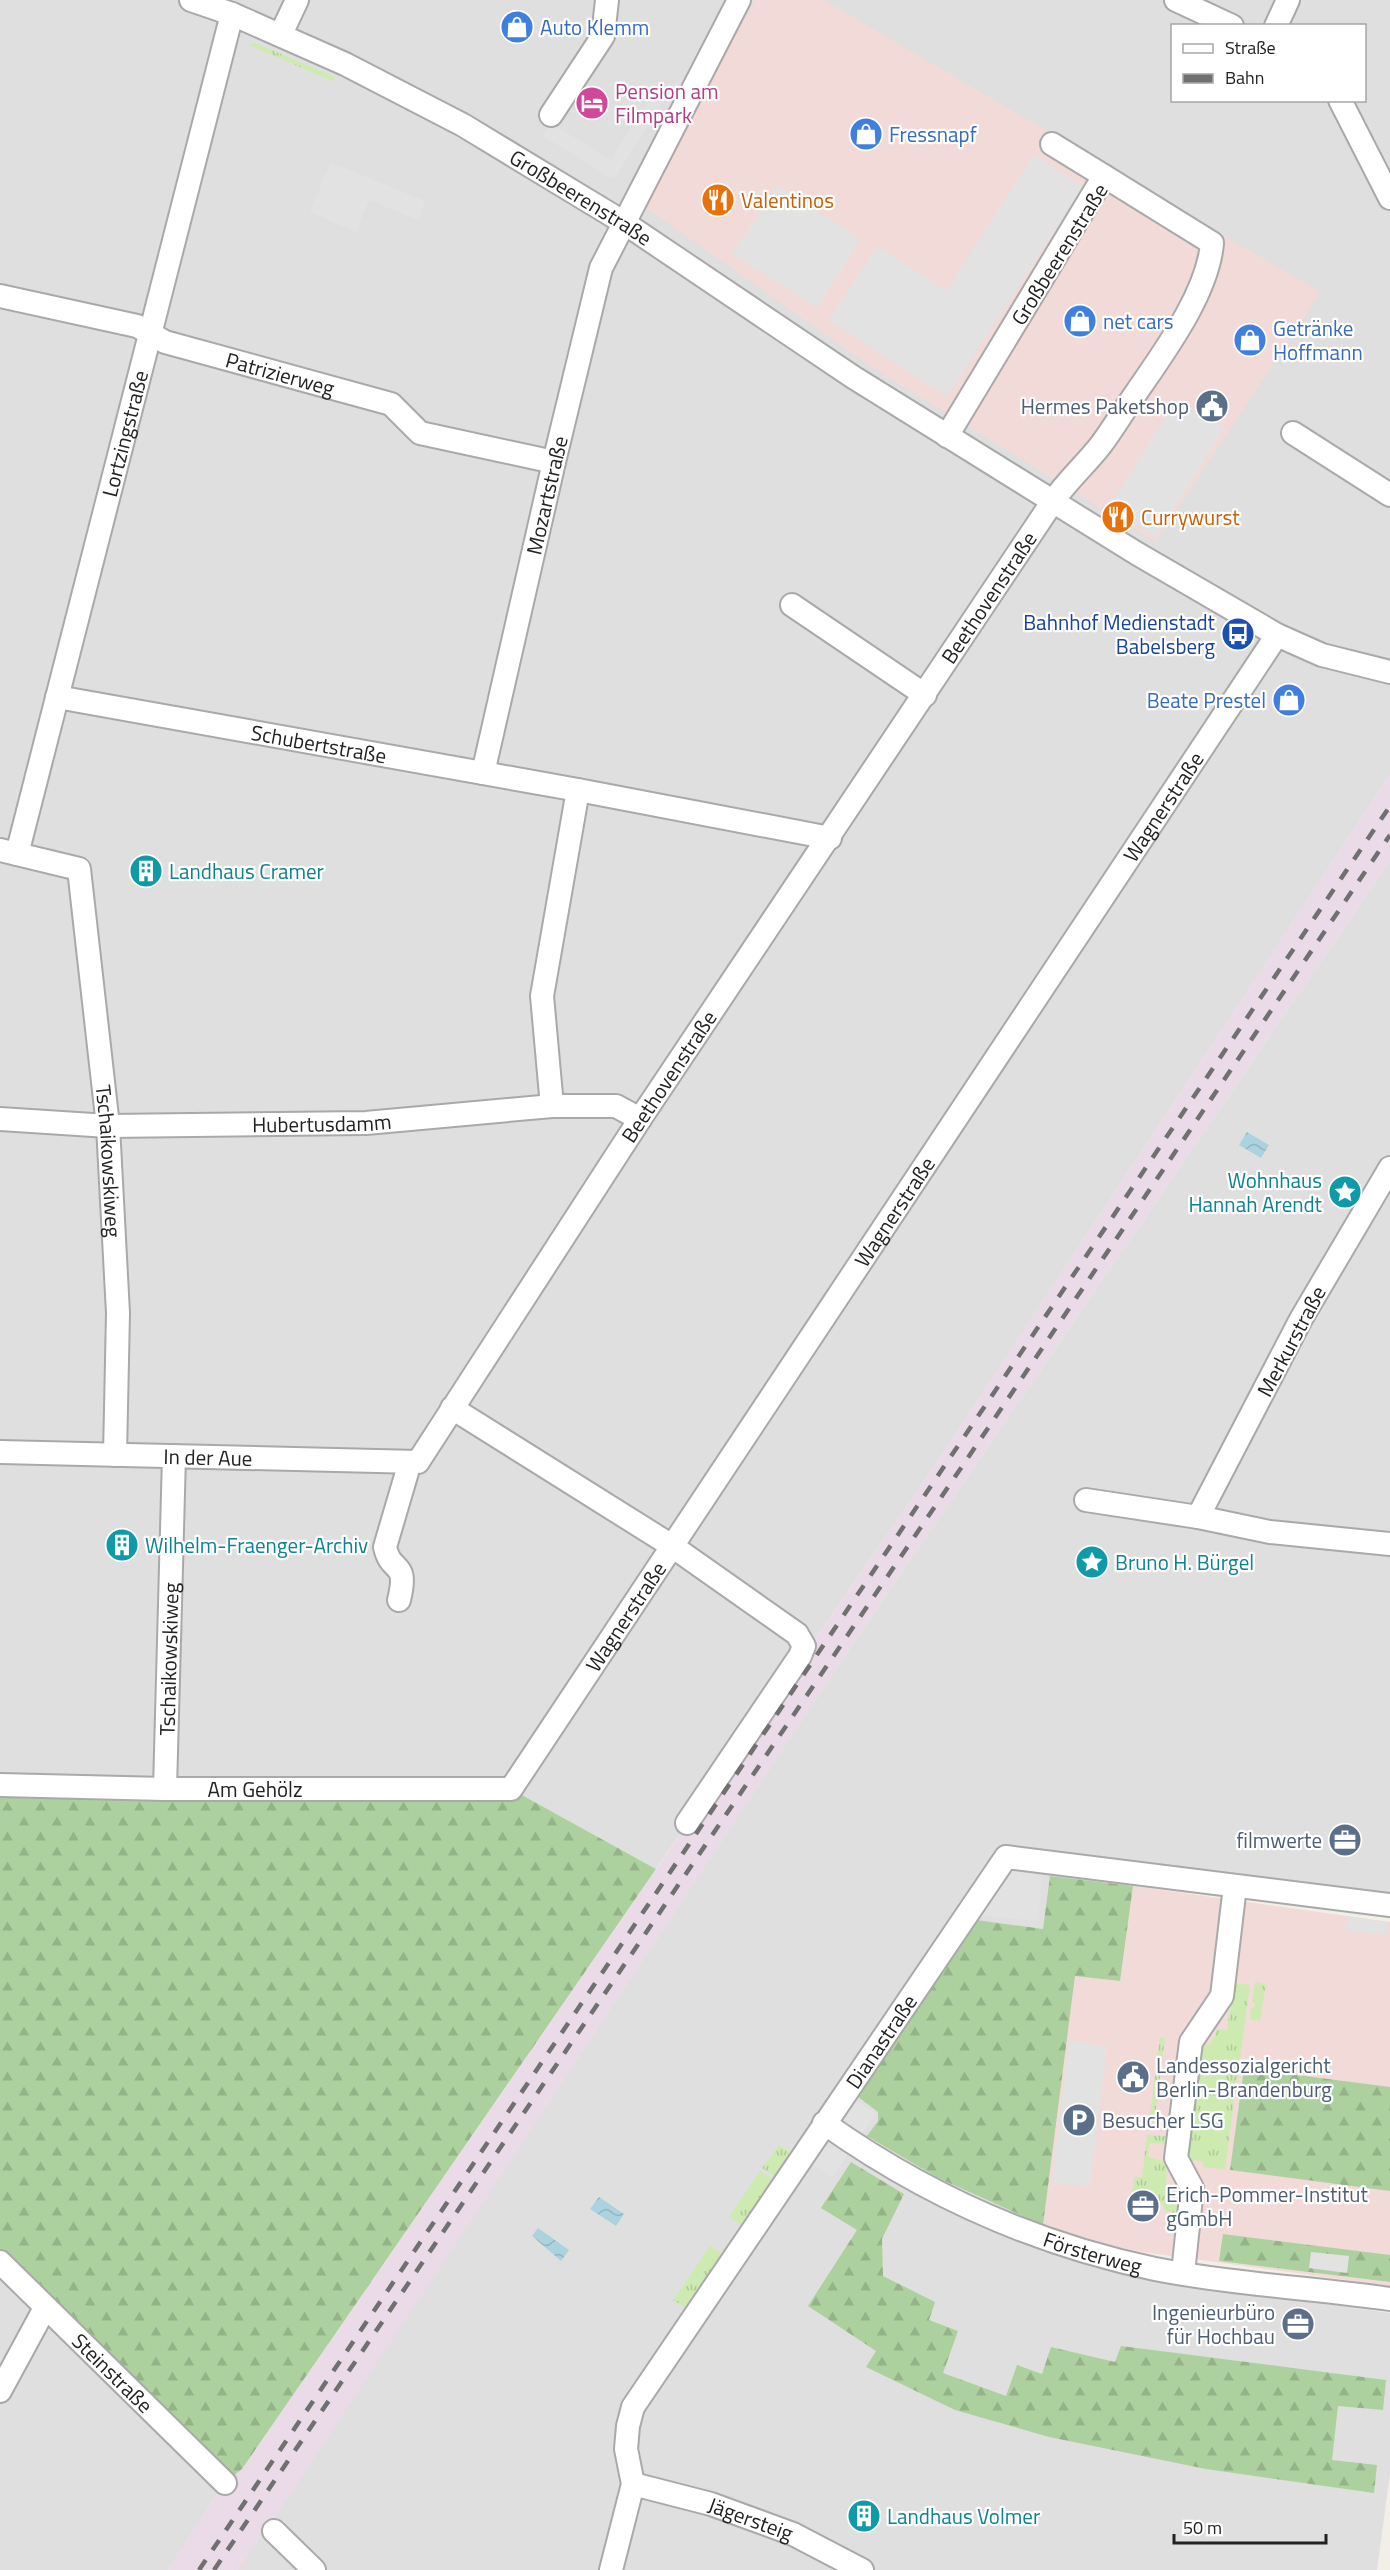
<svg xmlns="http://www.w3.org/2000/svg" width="1390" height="2570" viewBox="0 0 1390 2570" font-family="'Titillium Web',sans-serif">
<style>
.residential{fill:#e0dfdf;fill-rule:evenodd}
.commercial{fill:#f2dad9}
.industrial{fill:#ebdbe8}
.grass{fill:url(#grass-tufts)}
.forest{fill:url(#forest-firs)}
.parking{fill:#e2e2e2}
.water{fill:url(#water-waves)}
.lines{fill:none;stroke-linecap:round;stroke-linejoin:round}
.minor-casing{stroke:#a9a9a9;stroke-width:26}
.minor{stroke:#fff;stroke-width:22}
.rail{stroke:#707070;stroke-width:4.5;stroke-dasharray:12 12;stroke-linecap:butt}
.labels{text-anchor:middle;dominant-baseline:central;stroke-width:4.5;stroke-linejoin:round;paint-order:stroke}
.shop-label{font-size:21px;fill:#366cbe;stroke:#fff;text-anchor:start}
.hotel-label{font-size:21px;fill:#b23c85;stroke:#fff;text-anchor:start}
.street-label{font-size:21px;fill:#222;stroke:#fff}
.food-label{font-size:21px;fill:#c56008;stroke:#fff;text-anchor:start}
.service-label{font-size:21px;fill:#4e5e75;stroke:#fff;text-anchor:end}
.transit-label{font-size:21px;fill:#164399;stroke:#fff;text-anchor:end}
.culture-label{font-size:21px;fill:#0d838f;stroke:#fff;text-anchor:start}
</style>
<defs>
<pattern id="grass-tufts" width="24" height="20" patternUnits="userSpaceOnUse" patternTransform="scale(1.5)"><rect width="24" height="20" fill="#cdebb0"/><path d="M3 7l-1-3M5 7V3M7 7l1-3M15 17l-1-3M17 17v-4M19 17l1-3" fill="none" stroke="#b0c997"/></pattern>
<pattern id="forest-firs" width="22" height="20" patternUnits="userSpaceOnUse" patternTransform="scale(1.5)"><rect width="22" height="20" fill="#add19e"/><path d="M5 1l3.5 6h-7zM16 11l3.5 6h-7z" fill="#95b388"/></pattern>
<pattern id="water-waves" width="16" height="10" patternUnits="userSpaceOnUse" patternTransform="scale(1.5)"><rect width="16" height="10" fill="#aad3df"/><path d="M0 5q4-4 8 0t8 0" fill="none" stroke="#92b5bf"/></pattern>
</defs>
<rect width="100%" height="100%" fill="#f2efe9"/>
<g class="residential">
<path d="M0 0H1390V775L927 1477 656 1869 511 1789 0 1785ZM1172 26H1364V100H1172Z"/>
<polygon points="1390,861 1390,1899 1136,1864 1120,1981 1075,1976 1040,2251 1093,2267 1156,2281 1390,2313 1390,2474 1377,2570 237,2570 852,1645"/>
<polygon points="0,2262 225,2483 168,2570 0,2570"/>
</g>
<g class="commercial">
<polygon points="755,0 824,0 1320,292 1156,542 870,366 644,206"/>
<polygon points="1133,1886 1390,1922 1390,2286 1149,2253 1112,2246 1043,2225 1075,1975 1120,1981"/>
</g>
<polygon class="industrial" points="1390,775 1390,861 852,1645 275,2517 237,2570 168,2570 225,2483 242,2469 927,1477"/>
<g class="grass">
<polygon points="255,43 335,77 334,80 332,81 249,45"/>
<polygon points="1255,1982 1266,1984 1260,2021 1250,2019 1251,2008 1254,2008 1255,2002 1252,2001"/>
<polygon points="1233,1983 1250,1985 1225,2169 1203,2167 1203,2162 1181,2159 1189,2107 1195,2108 1198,2087 1192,2085 1197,2043 1210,2045 1212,2038 1215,2038 1216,2029 1227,2030"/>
<polygon points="1160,2037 1165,2038 1154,2123 1149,2123"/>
<path d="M1147 2135 1168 2136 1167 2144 1150 2143 1148 2157 1167 2162 1166 2191 1176 2192V2203L1185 2204 1184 2217 1174 2216 1171 2212H1166C1160 2196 1148 2190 1132 2194L1134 2177H1142Z"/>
<polygon points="779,2145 791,2153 774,2176 762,2168"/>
<polygon points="760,2171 772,2179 742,2226 729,2217"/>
<polygon points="710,2246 726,2256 688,2310 673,2300"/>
</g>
<g class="forest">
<polygon points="0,1785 511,1789 656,1869 242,2469 225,2483 0,2262"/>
<polygon points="1050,1876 1133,1886 1120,1981 1075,1976 1043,2225 938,2178 867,2136 878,2121 878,2112 857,2096 976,1920 1043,1929"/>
<polygon points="1244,2068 1390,2087 1390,2191 1230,2170"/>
<polygon points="851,2162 904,2194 882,2239 883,2276 935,2302 929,2320 958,2331 943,2373 1006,2396 1017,2365 1042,2374 1051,2347 1115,2362 1121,2346 1386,2380 1383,2410 1338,2406 1332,2460 1377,2465 1374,2493 1206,2469 1049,2437 955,2410 866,2367 876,2351 808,2306 857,2230 821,2208"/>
<polygon points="1223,2234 1390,2255 1390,2282 1219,2261"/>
</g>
<g class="parking">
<polygon points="650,97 661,104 614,180 543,136 551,123 611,160"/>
<polygon points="1034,155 1083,187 947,397 829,320 877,246 946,291"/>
<polygon points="330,162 425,201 418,220 369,200 356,232 310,212"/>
<polygon points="777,185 861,240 817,308 732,254"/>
<polygon points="1177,399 1224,428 1156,537 1108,508"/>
<polygon points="1003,1869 1042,1873 1038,1921 974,1915"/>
<polygon points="1347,1916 1388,1922 1386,1935 1346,1930"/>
<polygon points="1069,2041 1107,2046 1090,2187 1052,2183"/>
<polygon points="851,2097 876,2114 860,2137 847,2126 844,2120 844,2114"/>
<polygon points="826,2147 838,2147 849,2153 832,2177 810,2162 821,2149"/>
<polygon points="1311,2252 1349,2256 1347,2273 1309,2268"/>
</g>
<g class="water">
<polygon points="1247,1132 1269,1145 1261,1158 1239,1145"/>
<polygon points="599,2197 624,2214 616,2226 590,2209"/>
<polygon points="538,2228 569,2250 561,2261 532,2236"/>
</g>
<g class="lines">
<defs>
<g id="minor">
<path id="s1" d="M191 0 232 14 345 64 463 125 623 222 853 377 1136 553 1277 635 1322 655 1390 672"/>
<polyline points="1176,0 1232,26"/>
<polyline points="1276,26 1288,0"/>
<polyline points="281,34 297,0"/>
<polyline points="1340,100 1390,198"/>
<polyline points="551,115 603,36 607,0"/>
<polyline points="1052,144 1104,176"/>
<path id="s2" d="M0 296 137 326 165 342 391 404 420 433 554 462"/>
<polyline points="1293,433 1390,495"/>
<polyline points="792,605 925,695"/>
<path id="s3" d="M57 697 578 790 830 838"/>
<path id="s4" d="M483 773 554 462 601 268 739 0"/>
<path id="s5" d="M0 850 79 869 108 1126 118 1313 115 1455"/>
<path id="s6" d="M17 854 232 14"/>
<polyline points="552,1106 542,996 578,790"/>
<path id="s7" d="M0 1119 108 1126 366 1123 552 1106H616L640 1119"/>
<polyline points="1390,1168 1301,1319 1198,1517 1270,1532 1390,1544"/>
<polyline points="452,1408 672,1546 797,1634 804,1646 800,1656 687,1823"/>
<path id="s8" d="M0 1452 418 1462 640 1119 1053 501C1067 481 1085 465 1100 446 1113 429 1124 410 1136 393 1164 352 1208 293 1212 243L1104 176 947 436"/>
<polyline points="1086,1500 1198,1517"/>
<path d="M399 1600C409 1559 391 1575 385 1547L410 1462"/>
<path id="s9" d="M0 1785 165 1789H511L1277 635"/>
<path id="s10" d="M165 1789 174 1456"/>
<path id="s11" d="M824 2123C924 2194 1035 2244 1155 2269 1232 2284 1312 2288 1390 2299"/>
<path id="s12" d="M0 2262 225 2483"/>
<polyline points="1183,2273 1192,2188 1176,2158 1191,2042 1222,1996 1235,1886"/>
<polyline points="0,2391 45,2308"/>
<path id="s13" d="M633 2484 711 2504 793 2534 862 2570"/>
<polyline points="274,2531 314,2570"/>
<path id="s14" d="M611 2570 633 2484 626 2449 628 2426 633 2407 1006 1857 1390 1905"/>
</g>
</defs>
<use href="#minor" class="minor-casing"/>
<use href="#minor" class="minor"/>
<g class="rail">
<polyline points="199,2570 1390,806"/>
<polyline points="214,2570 1390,835"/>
</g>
</g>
<defs>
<symbol id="shop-disc" viewBox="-11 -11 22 22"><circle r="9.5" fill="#3f7fe0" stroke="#fff"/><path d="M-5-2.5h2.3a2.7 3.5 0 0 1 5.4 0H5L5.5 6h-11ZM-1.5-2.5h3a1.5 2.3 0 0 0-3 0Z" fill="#fff"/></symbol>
<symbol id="hotel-disc" viewBox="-11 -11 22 22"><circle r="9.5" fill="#d1479c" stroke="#fff"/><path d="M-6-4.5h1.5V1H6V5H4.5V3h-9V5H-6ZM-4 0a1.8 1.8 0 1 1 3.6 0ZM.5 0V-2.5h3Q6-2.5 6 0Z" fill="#fff"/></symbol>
<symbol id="restaurant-disc" viewBox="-11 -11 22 22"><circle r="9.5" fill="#e8710a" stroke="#fff"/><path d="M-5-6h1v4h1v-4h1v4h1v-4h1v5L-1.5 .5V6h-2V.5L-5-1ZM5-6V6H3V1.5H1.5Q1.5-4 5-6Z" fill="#fff"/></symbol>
<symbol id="civic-disc" viewBox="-11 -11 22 22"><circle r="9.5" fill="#5c6f8a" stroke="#fff"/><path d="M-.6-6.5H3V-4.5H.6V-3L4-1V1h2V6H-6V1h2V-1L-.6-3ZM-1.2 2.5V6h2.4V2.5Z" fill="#fff"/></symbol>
<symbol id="bus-disc" viewBox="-11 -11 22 22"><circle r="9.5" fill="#1a4fb4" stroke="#fff"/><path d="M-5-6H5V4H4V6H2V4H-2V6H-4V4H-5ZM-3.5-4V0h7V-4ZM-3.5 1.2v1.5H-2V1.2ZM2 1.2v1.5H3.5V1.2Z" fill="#fff"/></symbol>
<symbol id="building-disc" viewBox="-11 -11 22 22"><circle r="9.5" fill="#0f9aa8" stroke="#fff"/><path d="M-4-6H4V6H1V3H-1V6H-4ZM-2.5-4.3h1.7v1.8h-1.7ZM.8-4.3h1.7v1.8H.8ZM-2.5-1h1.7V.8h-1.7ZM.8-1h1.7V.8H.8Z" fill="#fff"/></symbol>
<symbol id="sight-disc" viewBox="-11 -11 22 22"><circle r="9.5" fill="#0f9aa8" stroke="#fff"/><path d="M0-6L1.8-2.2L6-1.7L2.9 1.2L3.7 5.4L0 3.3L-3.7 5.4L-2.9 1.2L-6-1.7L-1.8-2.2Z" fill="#fff"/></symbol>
<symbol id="office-disc" viewBox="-11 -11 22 22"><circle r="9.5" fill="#5c6f8a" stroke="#fff"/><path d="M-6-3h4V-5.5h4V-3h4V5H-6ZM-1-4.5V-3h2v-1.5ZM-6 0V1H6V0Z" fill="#fff"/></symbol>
<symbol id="parking-disc" viewBox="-11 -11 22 22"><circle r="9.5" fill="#5c6f8a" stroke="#fff"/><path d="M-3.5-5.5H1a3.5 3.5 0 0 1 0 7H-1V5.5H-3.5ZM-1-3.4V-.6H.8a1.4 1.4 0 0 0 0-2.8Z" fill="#fff"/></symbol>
</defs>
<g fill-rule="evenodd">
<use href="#shop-disc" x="498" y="8" width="38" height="38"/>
<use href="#hotel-disc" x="573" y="84" width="38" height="38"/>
<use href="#shop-disc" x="847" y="115" width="38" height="38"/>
<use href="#restaurant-disc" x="699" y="181" width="38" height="38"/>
<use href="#shop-disc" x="1061" y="302" width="38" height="38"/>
<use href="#shop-disc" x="1231" y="321" width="38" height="38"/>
<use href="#civic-disc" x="1193" y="387" width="38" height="38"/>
<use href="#restaurant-disc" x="1099" y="498" width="38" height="38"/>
<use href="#bus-disc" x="1219" y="615" width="38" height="38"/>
<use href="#shop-disc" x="1270" y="681" width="38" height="38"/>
<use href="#building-disc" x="127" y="852" width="38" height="38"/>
<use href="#sight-disc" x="1326" y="1173" width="38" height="38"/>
<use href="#building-disc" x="103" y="1526" width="38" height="38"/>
<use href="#sight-disc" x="1073" y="1543" width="38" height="38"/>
<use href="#office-disc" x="1326" y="1821" width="38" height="38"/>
<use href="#civic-disc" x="1114" y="2058" width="38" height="38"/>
<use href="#parking-disc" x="1060" y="2101" width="38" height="38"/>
<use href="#office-disc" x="1124" y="2187" width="38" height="38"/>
<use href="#office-disc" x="1279" y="2305" width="38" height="38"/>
<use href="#building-disc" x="845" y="2497" width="38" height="38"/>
</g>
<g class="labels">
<g class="shop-label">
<text x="540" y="27">Auto Klemm</text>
<text x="889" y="134">Fressnapf</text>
<text x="1103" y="321">net cars</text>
<text x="1273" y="328">Getränke<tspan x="1273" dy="24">Hoffmann</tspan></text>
<text x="1266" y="700" text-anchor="end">Beate Prestel</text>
</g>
<g class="hotel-label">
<text x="615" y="91">Pension am<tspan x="615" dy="24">Filmpark</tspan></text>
</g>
<g class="street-label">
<text stroke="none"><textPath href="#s1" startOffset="438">Großbeerenstraße</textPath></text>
<text transform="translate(1059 254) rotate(-58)">Großbeerenstraße</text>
<text stroke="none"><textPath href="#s2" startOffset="292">Patrizierweg</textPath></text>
<text stroke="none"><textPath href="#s6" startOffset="434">Lortzingstraße</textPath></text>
<text stroke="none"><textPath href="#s4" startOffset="285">Mozartstraße</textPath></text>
<text stroke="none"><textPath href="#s8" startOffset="1454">Beethovenstraße</textPath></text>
<text stroke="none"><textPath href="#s3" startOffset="266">Schubertstraße</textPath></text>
<text stroke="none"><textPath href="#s9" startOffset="1690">Wagnerstraße</textPath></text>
<text stroke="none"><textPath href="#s8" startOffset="878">Beethovenstraße</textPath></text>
<text stroke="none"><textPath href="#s7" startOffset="322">Hubertusdamm</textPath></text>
<text stroke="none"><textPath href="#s5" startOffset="375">Tschaikowskiweg</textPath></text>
<text stroke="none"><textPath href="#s9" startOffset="1204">Wagnerstraße</textPath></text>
<text transform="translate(1291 1341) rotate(-62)">Merkurstraße</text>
<text stroke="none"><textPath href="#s8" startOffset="208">In der Aue</textPath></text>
<text stroke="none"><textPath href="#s9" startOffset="718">Wagnerstraße</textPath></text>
<text stroke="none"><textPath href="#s10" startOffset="130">Tschaikowskiweg</textPath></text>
<text stroke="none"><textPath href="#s9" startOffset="255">Am Gehölz</textPath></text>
<text stroke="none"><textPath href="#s14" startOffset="609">Dianastraße</textPath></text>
<text stroke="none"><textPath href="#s11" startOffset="300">Försterweg</textPath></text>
<text stroke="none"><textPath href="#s12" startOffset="158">Steinstraße</textPath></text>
<text stroke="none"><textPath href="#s13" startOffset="123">Jägersteig</textPath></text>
</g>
<g class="food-label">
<text x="741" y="200">Valentinos</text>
<text x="1141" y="517">Currywurst</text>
</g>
<g class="service-label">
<text x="1189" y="406">Hermes Paketshop</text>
<text x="1322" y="1840">filmwerte</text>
<text x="1156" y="2065" text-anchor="start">Landessozialgericht<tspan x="1156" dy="24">Berlin-Brandenburg</tspan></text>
<text x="1102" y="2120" text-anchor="start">Besucher LSG</text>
<text x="1166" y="2194" text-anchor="start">Erich-Pommer-Institut<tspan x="1166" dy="24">gGmbH</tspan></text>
<text x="1275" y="2312">Ingenieurbüro<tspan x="1275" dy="24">für Hochbau</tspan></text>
</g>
<g class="transit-label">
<text x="1215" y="622">Bahnhof Medienstadt<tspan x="1215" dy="24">Babelsberg</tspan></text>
</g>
<g class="culture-label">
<text x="169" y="871">Landhaus Cramer</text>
<text x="1322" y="1180" text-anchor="end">Wohnhaus<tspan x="1322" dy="24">Hannah Arendt</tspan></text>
<text x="145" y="1545">Wilhelm-Fraenger-Archiv</text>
<text x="1115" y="1562">Bruno H. Bürgel</text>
<text x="887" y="2516">Landhaus Volmer</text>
</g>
</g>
<rect x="1171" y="24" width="195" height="78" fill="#ffffff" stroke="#a7a7a7" stroke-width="1.5"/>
<rect x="1183" y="44" width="30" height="9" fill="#ffffff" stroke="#a7a7a7" stroke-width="1.5"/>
<text x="1225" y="54" font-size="18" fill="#222222">Straße</text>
<rect x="1183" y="74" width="30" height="9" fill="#707070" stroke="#a7a7a7" stroke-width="1.5"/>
<text x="1225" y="84" font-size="18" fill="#222222">Bahn</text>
<path d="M1174 2534v9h152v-9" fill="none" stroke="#222222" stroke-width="3"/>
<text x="1183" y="2534" font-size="18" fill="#222222" stroke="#ffffff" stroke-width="4.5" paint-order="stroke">50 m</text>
</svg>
